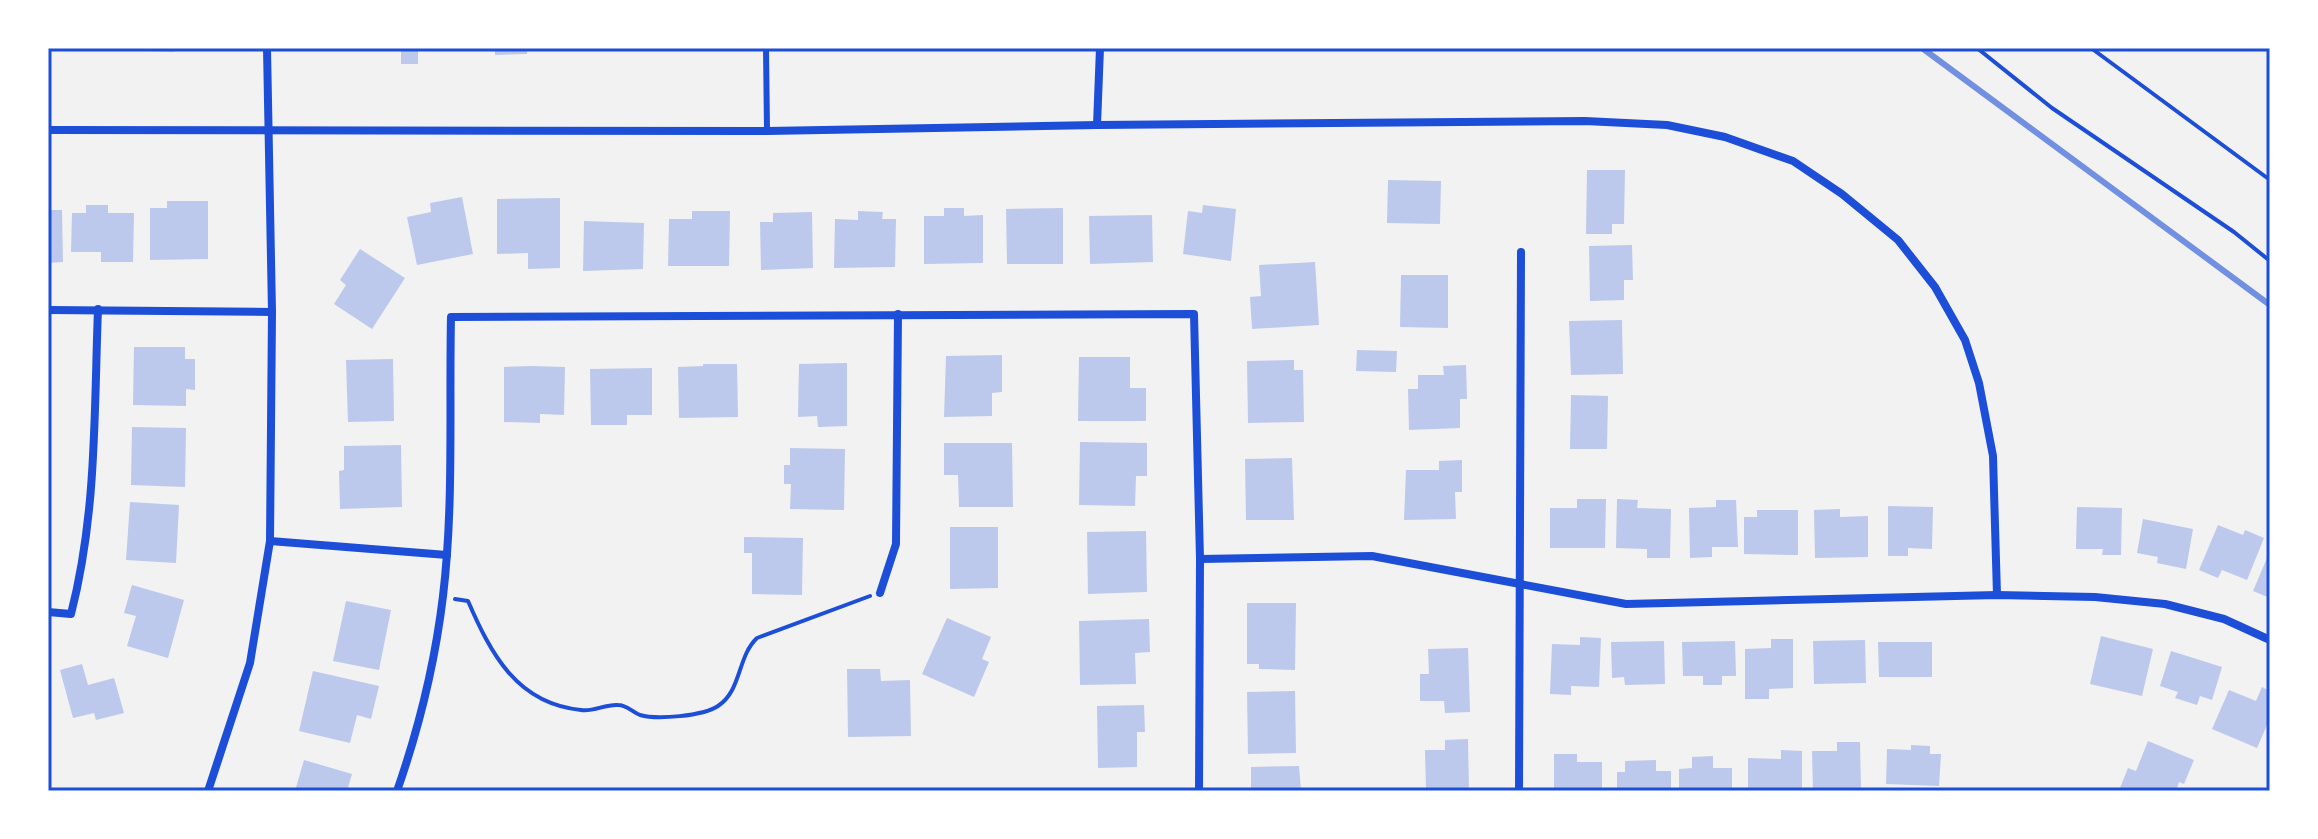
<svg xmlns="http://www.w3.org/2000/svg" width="2318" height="839" viewBox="0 0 2318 839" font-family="'Alegreya Sans',sans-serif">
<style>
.building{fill:#bdc9ec}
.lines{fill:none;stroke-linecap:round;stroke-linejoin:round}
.path{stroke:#1d4ed8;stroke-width:4}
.service{stroke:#1d4ed8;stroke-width:6}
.minor{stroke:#1d4ed8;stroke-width:8}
.rail{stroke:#7290e2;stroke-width:6}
.neatline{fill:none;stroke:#1d4ed8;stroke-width:3}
</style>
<rect width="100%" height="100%" fill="#f2f2f2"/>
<g class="building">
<polygon points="143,48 175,48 175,52 143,51"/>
<rect x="401" y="48" width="17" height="16"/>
<polygon points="495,48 527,48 527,54 495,55"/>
<polygon points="1587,170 1625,170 1624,224 1612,224 1612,234 1586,234"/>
<polygon points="1388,180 1441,181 1440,224 1387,223"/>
<polygon points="462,197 473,254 417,265 407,217 431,212 430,203"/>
<polygon points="560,198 560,268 528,269 528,253 497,254 497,199"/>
<polygon points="167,201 208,201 208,259 150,260 150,208 167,208"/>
<polygon points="86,205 108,205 108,213 134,213 133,262 101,262 101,252 71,252 72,213 86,213"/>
<polygon points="1203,205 1236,209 1231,261 1183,254 1188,211 1202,213"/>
<polygon points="944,208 964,208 964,216 983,215 983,263 924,264 924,216 944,216"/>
<polygon points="1063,208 1063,264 1007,264 1006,209"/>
<polygon points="48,210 62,210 63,262 48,263"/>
<polygon points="692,211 730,211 729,266 668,266 669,219 692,219"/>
<polygon points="858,211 883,212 882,219 896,219 895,267 834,268 835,219 858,220"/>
<polygon points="812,212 813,268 761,270 760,222 773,222 773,213"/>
<polygon points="1152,215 1153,262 1090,264 1089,216"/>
<polygon points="584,221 644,223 643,269 583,271"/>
<polygon points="1632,245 1633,280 1624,280 1624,300 1590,301 1589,246"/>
<polygon points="360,249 405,278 372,329 334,304 346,285 340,280"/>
<polygon points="1315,262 1319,325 1252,329 1250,297 1261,296 1259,265"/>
<polygon points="1401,275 1448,275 1448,328 1400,327"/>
<polygon points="1622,320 1623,374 1571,375 1569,321"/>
<polygon points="134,347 185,347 185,359 195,359 195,390 186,389 186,406 133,405"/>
<polygon points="1357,350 1397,351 1396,372 1356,371"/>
<polygon points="1002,355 1002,392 992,393 992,416 944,417 946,356"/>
<polygon points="1079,357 1130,357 1130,388 1146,388 1146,421 1078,421"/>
<polygon points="393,359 394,421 348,422 346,360"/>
<polygon points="1294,360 1294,370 1303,370 1304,422 1248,423 1247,361"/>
<polygon points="847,363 847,426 818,427 817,416 798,417 799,364"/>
<polygon points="703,364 737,364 738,417 679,418 678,367 703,366"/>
<polygon points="1466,365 1467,399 1460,399 1460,428 1409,430 1408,389 1418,389 1418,375 1444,375 1443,366"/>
<polygon points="531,366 565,367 564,415 540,414 540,423 504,422 504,367"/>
<polygon points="652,368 652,415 627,415 627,425 591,425 590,369"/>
<polygon points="1571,395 1608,396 1607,449 1570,449"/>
<polygon points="132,427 186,428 185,487 131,485"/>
<polygon points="1080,442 1147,443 1147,476 1136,476 1135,506 1079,505"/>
<polygon points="944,443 1012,443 1013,507 959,507 958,475 944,475"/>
<polygon points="401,445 402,507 340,509 339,471 344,470 344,446"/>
<polygon points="790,448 845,449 844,510 790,509 791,484 784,484 784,465 790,465"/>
<polygon points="1292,458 1294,520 1246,520 1245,459"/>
<polygon points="1462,460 1462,492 1455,492 1456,519 1404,520 1406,470 1439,470 1439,461"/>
<polygon points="1577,499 1606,499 1605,548 1550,548 1550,508 1577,508"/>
<polygon points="1617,499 1638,500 1637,508 1671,509 1670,558 1647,558 1647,549 1616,548"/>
<polygon points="1716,500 1736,500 1738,547 1712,547 1712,557 1690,558 1689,508 1716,507"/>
<polygon points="130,502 179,505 176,563 126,560"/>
<polygon points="1888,506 1933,507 1932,549 1908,548 1908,556 1888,556"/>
<polygon points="2077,507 2122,508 2121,555 2102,555 2103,549 2076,549"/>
<polygon points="1840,509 1840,517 1868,516 1868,557 1815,558 1814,510"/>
<polygon points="1757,510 1798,510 1798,555 1744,554 1744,517 1757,517"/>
<polygon points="2143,519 2193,529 2186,569 2157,563 2158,557 2137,553"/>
<polygon points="2218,525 2243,535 2245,530 2264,538 2247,580 2222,570 2218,578 2199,570"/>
<polygon points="950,527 998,527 998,588 950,589"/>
<polygon points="1146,531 1147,592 1088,594 1087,532"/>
<polygon points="744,537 803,538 802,595 752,594 752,553 744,553"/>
<polygon points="2270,551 2270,598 2253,591"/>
<polygon points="132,585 184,600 168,658 127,646 136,616 124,613"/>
<polygon points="346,601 391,610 379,670 333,661"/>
<polygon points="1247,603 1296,603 1295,670 1259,669 1259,664 1247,664"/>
<polygon points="947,618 991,637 982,659 989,662 974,697 922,674"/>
<polygon points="1149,619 1150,652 1135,653 1136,684 1080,685 1079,621"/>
<polygon points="2101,636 2153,649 2142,696 2090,684"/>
<polygon points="1580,637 1601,638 1599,687 1571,686 1571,695 1550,694 1552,644 1580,645"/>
<polygon points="1771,639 1793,639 1793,688 1769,689 1769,699 1745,699 1745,649 1771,648"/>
<polygon points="1865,640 1866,683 1814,684 1813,641"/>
<polygon points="1664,641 1665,684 1625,685 1624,677 1612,678 1611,642"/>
<polygon points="1735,641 1736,676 1722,676 1722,685 1703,685 1703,676 1683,676 1682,642"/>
<polygon points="1878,642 1932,642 1932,677 1879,677"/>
<polygon points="1468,648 1470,712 1445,713 1444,701 1420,701 1420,674 1429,674 1428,649"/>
<polygon points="2171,651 2222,667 2212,700 2200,696 2197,705 2175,698 2178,692 2160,686"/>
<polygon points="82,664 88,685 114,678 124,713 96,720 94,713 73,718 60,670"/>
<polygon points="847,669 880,669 881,681 910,680 911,736 848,737"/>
<polygon points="313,671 379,686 371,719 357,715 350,743 299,731"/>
<polygon points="2262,687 2270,691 2270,718 2257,748 2212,729 2229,690 2256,701"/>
<polygon points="1295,691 1296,753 1248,754 1247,692"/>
<polygon points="1144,705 1145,732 1137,732 1137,767 1098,768 1097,706"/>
<polygon points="1468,739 1469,791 1426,791 1425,750 1445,750 1445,740"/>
<polygon points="2148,741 2194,760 2184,784 2179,782 2176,791 2128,791 2120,788 2128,768 2136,771"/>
<polygon points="1837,742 1860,742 1861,790 1813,791 1812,751 1837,751"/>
<polygon points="1911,745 1930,746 1930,754 1941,754 1939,786 1886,784 1887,749 1911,750"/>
<polygon points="1781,750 1802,751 1802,791 1748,791 1748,758 1781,759"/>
<polygon points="1554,754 1577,754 1577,762 1602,762 1602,791 1554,791"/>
<polygon points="1713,756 1713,768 1732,768 1732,791 1679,791 1679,769 1692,768 1692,757"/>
<polygon points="304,760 352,774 347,791 295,791"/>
<polygon points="1656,760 1656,771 1671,771 1671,791 1617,791 1617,772 1625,772 1625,761"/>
<polygon points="1299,766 1301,791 1251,791 1251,767"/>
</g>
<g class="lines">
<g class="path">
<polyline points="1977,48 2052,108 2234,232 2270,261"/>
<polyline points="2091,48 2270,180"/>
<path d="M455 599 468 601C491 654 517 704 581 710 594 712 605 704 618 705 627 705 632 712 640 715 657 720 703 716 718 706 742 690 737 657 757 638L870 596"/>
</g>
<polyline class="service" points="766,48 767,131"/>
<g class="minor">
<polyline points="1097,125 1100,48"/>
<polyline points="48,130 767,131 1097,125 1585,121 1667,125 1725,137 1793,161 1842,194 1898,240 1935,287 1965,340 1979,383 1993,456 1997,595"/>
<polyline points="48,310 272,312"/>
<polyline points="270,541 447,555"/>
<polyline points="1200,559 1372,556 1626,604 1997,595 2095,597 2165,604 2224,619 2270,640"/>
<polyline points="880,593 896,544 898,314"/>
<path d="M48 612 71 614C97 513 94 412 98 309"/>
<polyline points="208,791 250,663 270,541 272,312 267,48"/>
<path d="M397 791C419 728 435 663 443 596 454 505 449 409 451 317L1194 314 1200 559 1199 791"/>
<polyline points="1519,791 1521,252"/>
</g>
<polyline class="rail" points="1922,48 2270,305"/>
</g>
<rect width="2318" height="839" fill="none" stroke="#ffffff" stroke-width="100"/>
<rect x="50" y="50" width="2218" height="739" class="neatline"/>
</svg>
